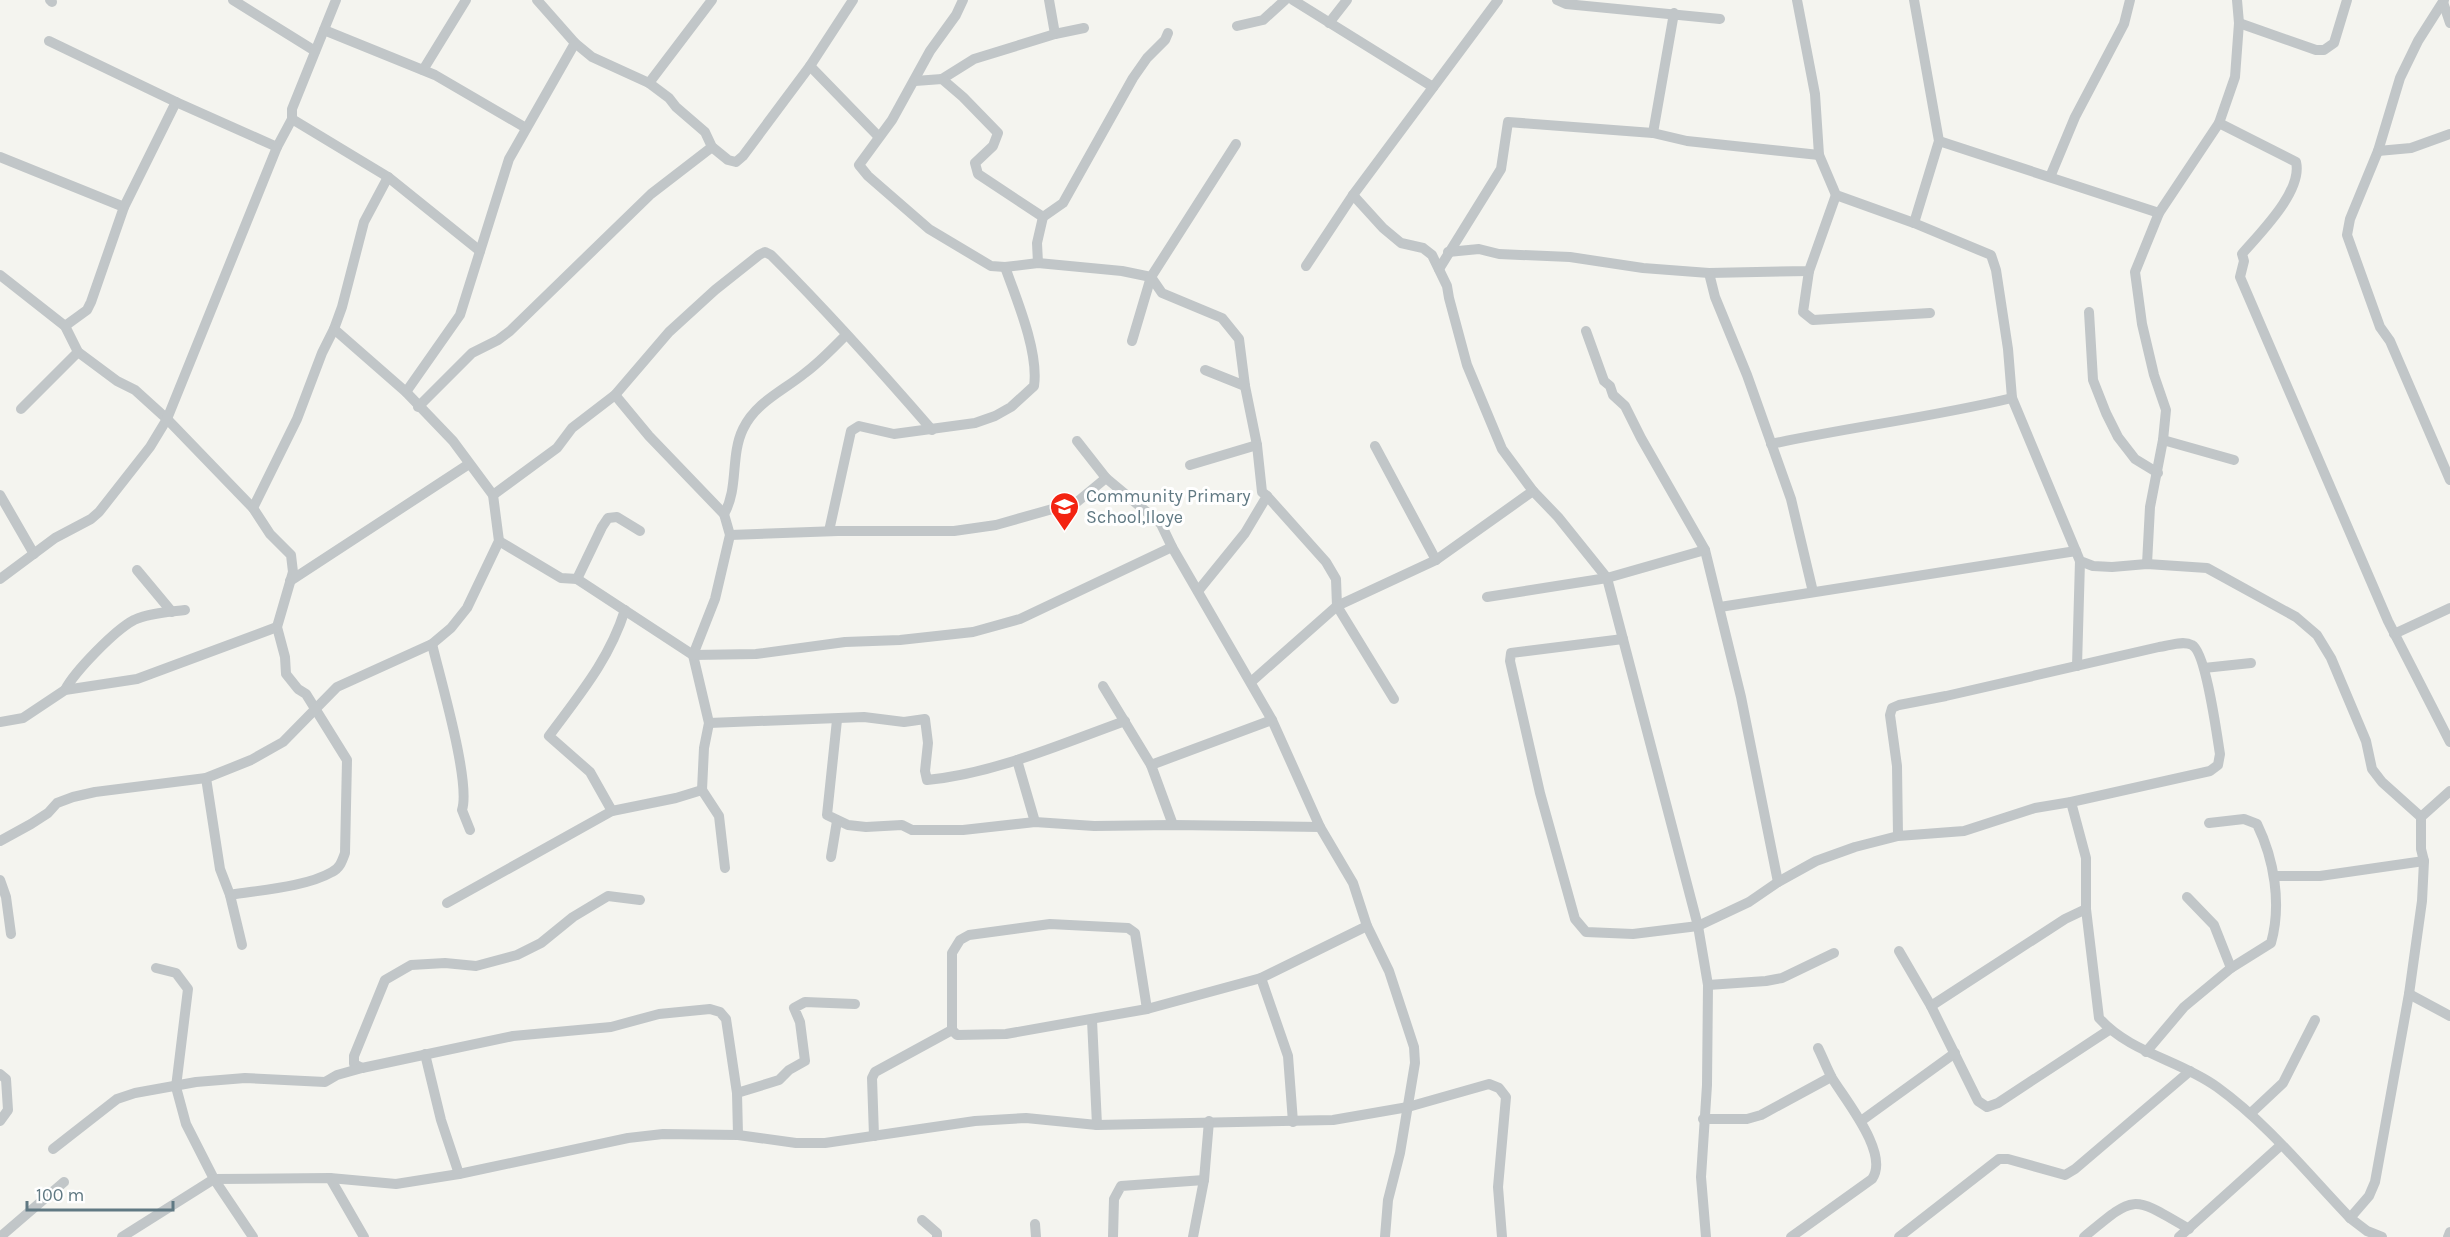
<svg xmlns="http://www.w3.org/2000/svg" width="2450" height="1237" viewBox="0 0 2450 1237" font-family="Karla,sans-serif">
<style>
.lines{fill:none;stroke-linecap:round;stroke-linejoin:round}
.minor{stroke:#c1c6c8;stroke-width:10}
.labels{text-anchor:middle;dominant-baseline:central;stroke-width:6;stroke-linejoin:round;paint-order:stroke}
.poi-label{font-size:18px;fill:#607983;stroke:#fff;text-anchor:start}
</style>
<rect width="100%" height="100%" fill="#f4f4ef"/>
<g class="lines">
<g class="minor">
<polyline points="50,0 52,2"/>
<polyline points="233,0 315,51"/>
<polyline points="537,0 575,43 592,57 649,83 669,98 676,107 705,132 712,147 728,160 736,162 743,156 810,66 853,0"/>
<polyline points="963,0 956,15 930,51 892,120 859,165 868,176 929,229 991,266 1005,267 1038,263 1122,271 1151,277 1162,293 1222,318 1239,339 1245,386 1257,445 1262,492 1267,496 1245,533 1198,591"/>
<polyline points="1049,0 1055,34"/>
<polyline points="1293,0 1433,87"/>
<polyline points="1557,0 1566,4 1720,19"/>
<polyline points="1797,0 1815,94 1819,155 1836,195 1914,223 1991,255 1996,270 2008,349 2012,398 2080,561 2093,566 2112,567 2147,564 2207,568 2296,617 2317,635 2331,658 2366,741 2372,769 2382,782 2421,817 2421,849 2424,861 2422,901 2409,994 2375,1182 2369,1196 2350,1218 2367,1231 2382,1237"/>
<polyline points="1914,0 1939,141 1914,223"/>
<polyline points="2444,0 2418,41 2400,78 2378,151 2350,219 2347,235 2380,327 2390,341 2450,480"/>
<polyline points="2443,2 2450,23"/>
<polyline points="1329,23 1347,0"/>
<polyline points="2239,23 2316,50 2324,50 2334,43 2347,0"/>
<polyline points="1237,26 1263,20 1285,0"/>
<polyline points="324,30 435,75 526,128"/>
<polyline points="49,41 176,102 277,147"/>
<polyline points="810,66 878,136"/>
<polyline points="423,70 466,0"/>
<polyline points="942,79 974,59 1055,34 1084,28"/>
<polyline points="915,81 942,79 963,97 998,133 993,146 975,163 978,174 1043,217"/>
<polyline points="649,83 712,0"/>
<polyline points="292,119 388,177 480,251"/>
<path d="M2219 123 2296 162C2303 191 2260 233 2242 254L2244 261 2240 277 2388 621 2450 742"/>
<polyline points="1653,133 1674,13"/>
<polyline points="1939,141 2159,213"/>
<polyline points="2378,151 2411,148 2450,134"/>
<polyline points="0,157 124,207"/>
<polyline points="2050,177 2075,117 2124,24 2130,0"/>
<polyline points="1353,195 1383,228 1401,243 1423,248 1432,255 1447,286 1449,298 1467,365 1502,449 1533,491 1558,517 1607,578 1698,926 1708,985 1707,1085 1701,1177 1706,1237"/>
<polyline points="1448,252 1479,249 1499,254 1570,257 1643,268 1709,273 1809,271 1836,195"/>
<polyline points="1038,263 1037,243 1043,217 1063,203 1133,78 1147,58 1165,40 1168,33"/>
<polyline points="1306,266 1353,195 1498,0"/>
<polyline points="1439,269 1501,169 1508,122 1653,133 1687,141 1819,155"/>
<polyline points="1809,271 1803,312 1813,320 1930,313"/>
<polyline points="1709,273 1715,297 1747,375 1791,499 1813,592"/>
<path d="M0 275 65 326 78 352 117 381 135 390 167 419 253 508 270 534 291 555 293 572 277 627 285 657 286 674 298 689 306 694 347 760 345 853C342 861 340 868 332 872 306 887 260 890 230 895"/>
<polyline points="2089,312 2093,380 2106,413 2118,437 2135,459 2158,473"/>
<polyline points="65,326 87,310 91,302 124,207 176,102"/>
<polyline points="1586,331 1604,381 1610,386 1613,395 1625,406 1641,438 1705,550 1741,697 1778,882"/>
<polyline points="1132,341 1151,277 1236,144"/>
<polyline points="1205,370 1245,386"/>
<polyline points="406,392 460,315 509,159 575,43"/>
<polyline points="615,395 649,436 724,514 730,535 715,599 693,655 709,723 704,748 702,790"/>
<polyline points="418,407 472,353 498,340 510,331 651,194 712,147"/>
<polyline points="21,409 78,352"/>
<polyline points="2163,440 2234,460"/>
<polyline points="1077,441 1106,478 1161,524 1172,547 1272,720 1320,827 1353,883 1367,926 1389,971 1414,1047 1415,1063 1400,1153 1388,1200 1385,1237"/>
<path d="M1771 444C1851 427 1933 417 2012 398"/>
<polyline points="1375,446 1436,560"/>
<polyline points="1190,465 1257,445"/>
<polyline points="0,495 34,554"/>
<path d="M493 495 557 448 572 428 615 395 669 332 715 290 759 255 765 252 771 255C827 311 880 370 932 430"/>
<polyline points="1267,496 1326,562 1336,579 1337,606 1394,699"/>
<polyline points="253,508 297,419 322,353 334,329 342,307 364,222 388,177"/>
<path d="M724 514C739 488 730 456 743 429 756 402 783 391 805 373 820 362 833 348 846 335"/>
<path d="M829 531 851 431 859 426 894 434 975 423 995 416 1011 407 1034 386C1039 353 1017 300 1005 267"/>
<polyline points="730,535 838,531 954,531 996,525 1077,502 1106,478"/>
<polyline points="499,541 561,578 577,579 693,655 756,654 845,642 900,640 973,632 1020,619 1172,547"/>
<polyline points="2147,564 2150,507 2163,440 2166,410 2154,375 2142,324 2135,272 2159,213 2219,123 2235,77 2239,23 2237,0"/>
<polyline points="137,570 172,612"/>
<polyline points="0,579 55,538 91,519 99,512 150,447 167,419 277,147 292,119 292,109 336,0"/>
<polyline points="577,579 602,527 608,518 617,517 640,531"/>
<polyline points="290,581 469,464"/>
<polyline points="1487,597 1607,578 1705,550"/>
<polyline points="1720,607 2076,551"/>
<polyline points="2394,634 2450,608"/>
<path d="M1623 639 1511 653 1510 661 1540 793 1575 919 1586 932 1633 934 1698 926 1749 902 1778 882 1816 861 1855 847 1898 836 1964 831 2035 808 2071 802 2210 771 2218 765 2220 754C2217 736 2206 652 2192 645 2183 640 2168 646 2159 647L1946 696 1899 705 1892 708 1890 715 1897 766 1898 836"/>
<path d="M432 644C440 678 471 782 462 810L470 830"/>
<polyline points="2077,666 2080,561"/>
<polyline points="2204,668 2251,663"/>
<polyline points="1251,682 1337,606 1436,560 1533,491"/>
<polyline points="1103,686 1151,765 1173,825"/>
<path d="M65 690C75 671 115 630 134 620 149 613 169 612 185 610"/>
<polyline points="837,720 827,815 848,825 866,827 902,825 912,830 963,830 1035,822 1094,826 1173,825 1320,827"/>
<polyline points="0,722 23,718 65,690 137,679 277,627"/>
<path d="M709 723 864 717 904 722 925 719 928 743 925 771 927 780C996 773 1061 744 1125 721"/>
<polyline points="1017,760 1035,822"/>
<polyline points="1151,765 1272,720"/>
<polyline points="206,778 220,869 230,895 242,945"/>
<path d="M2071 802 2086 858V909L2099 1018C2130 1053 2180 1060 2217 1087 2267 1123 2307 1173 2350 1218"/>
<path d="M612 811 590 772 549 736C580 694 609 660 625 610"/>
<polyline points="2421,817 2450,791"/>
<polyline points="0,841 31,824 48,813 57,803 73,797 95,792 206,778 251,760 283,742 337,687 432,644 451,628 467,608 499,541 493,495 453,441 406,392 334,329"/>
<polyline points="831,857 837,821"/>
<polyline points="2275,876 2320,876 2424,861"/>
<polyline points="0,880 6,897 11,934"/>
<polyline points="2187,897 2214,925 2231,968"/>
<polyline points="447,903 612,811 676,798 702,790 719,816 725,868"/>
<polyline points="1899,951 1931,1006 1978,1101 1987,1107 1998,1103 2109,1030"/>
<polyline points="156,968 176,973 188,989 176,1087 186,1124 214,1179 253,1237"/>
<polyline points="1261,978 1288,1056 1293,1122"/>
<polyline points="1708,985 1766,981 1782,978 1834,953"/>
<polyline points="2409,994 2450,1016"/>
<polyline points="1931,1006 2065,919 2086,909"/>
<polyline points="1092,1020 1097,1125"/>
<polyline points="952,1030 957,1035 1006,1034 1147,1009 1261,978 1367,926"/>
<polyline points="952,1030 952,953 960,940 969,935 1050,924 1128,928 1135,933 1147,1009"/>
<path d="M2146 1052 2184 1007 2231 968 2271 943C2282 904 2274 859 2257 824L2244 819 2209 823"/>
<polyline points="425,1054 441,1120 459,1174"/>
<polyline points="362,1068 354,1064 354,1056 385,980 411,965 445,963 476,966 517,955 541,943 573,917 608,896 640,900"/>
<polyline points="0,1074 6,1079 8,1110 0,1121"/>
<polyline points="737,1093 779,1080 789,1070 805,1061 800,1022 794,1008 805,1002 855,1004"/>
<polyline points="2251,1113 2283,1083 2315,1020"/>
<polyline points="1703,1119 1747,1119 1761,1115 1831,1077"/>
<polyline points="1861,1121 1955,1053"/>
<polyline points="874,1136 872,1078 875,1072 952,1030"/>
<polyline points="53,1149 117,1099 135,1093 196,1082 245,1078 325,1082 337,1075 362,1068 513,1036 611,1027 659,1014 710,1009 720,1012 726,1019 737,1093 738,1135"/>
<polyline points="330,1178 364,1237"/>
<polyline points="922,1220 937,1233 937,1237"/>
<polyline points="1035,1224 1036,1237"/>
<polyline points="0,1237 64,1182"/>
<polyline points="122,1237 214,1179 330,1178 396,1184 459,1174 628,1138 663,1134 738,1135 796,1143 825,1143 975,1121 1026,1118 1097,1125 1333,1120 1408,1107 1489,1084 1499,1088 1506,1097 1498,1187 1502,1237"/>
<polyline points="1113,1237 1114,1199 1121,1186 1204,1180"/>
<polyline points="1193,1237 1204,1180 1209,1121"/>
<path d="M1791 1237 1872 1179C1890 1154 1846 1101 1832 1078 1827 1069 1823 1058 1818 1048"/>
<polyline points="1899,1237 1999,1159 2008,1159 2065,1175 2075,1169 2190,1071"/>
<path d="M2084 1237C2136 1194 2131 1195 2189 1229"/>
<polyline points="2179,1237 2280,1146"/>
<polyline points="2448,1237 2450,1232"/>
</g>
</g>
<defs>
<symbol id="school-pin" viewBox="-11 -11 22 30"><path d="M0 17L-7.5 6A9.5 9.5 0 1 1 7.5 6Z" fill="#f32311" stroke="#fff"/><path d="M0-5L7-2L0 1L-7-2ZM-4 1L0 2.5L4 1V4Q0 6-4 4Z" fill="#fff"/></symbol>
</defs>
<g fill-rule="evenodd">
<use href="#school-pin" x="1048" y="490" width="33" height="45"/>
</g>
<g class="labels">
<g class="poi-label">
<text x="1086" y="496">Community Primary<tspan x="1086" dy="21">School,Iloye</tspan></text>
</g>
</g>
<path d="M27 1201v9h146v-9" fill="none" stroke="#607983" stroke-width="3"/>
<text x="36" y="1201" font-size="18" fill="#607983" stroke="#ffffff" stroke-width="4.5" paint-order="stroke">100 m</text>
</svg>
